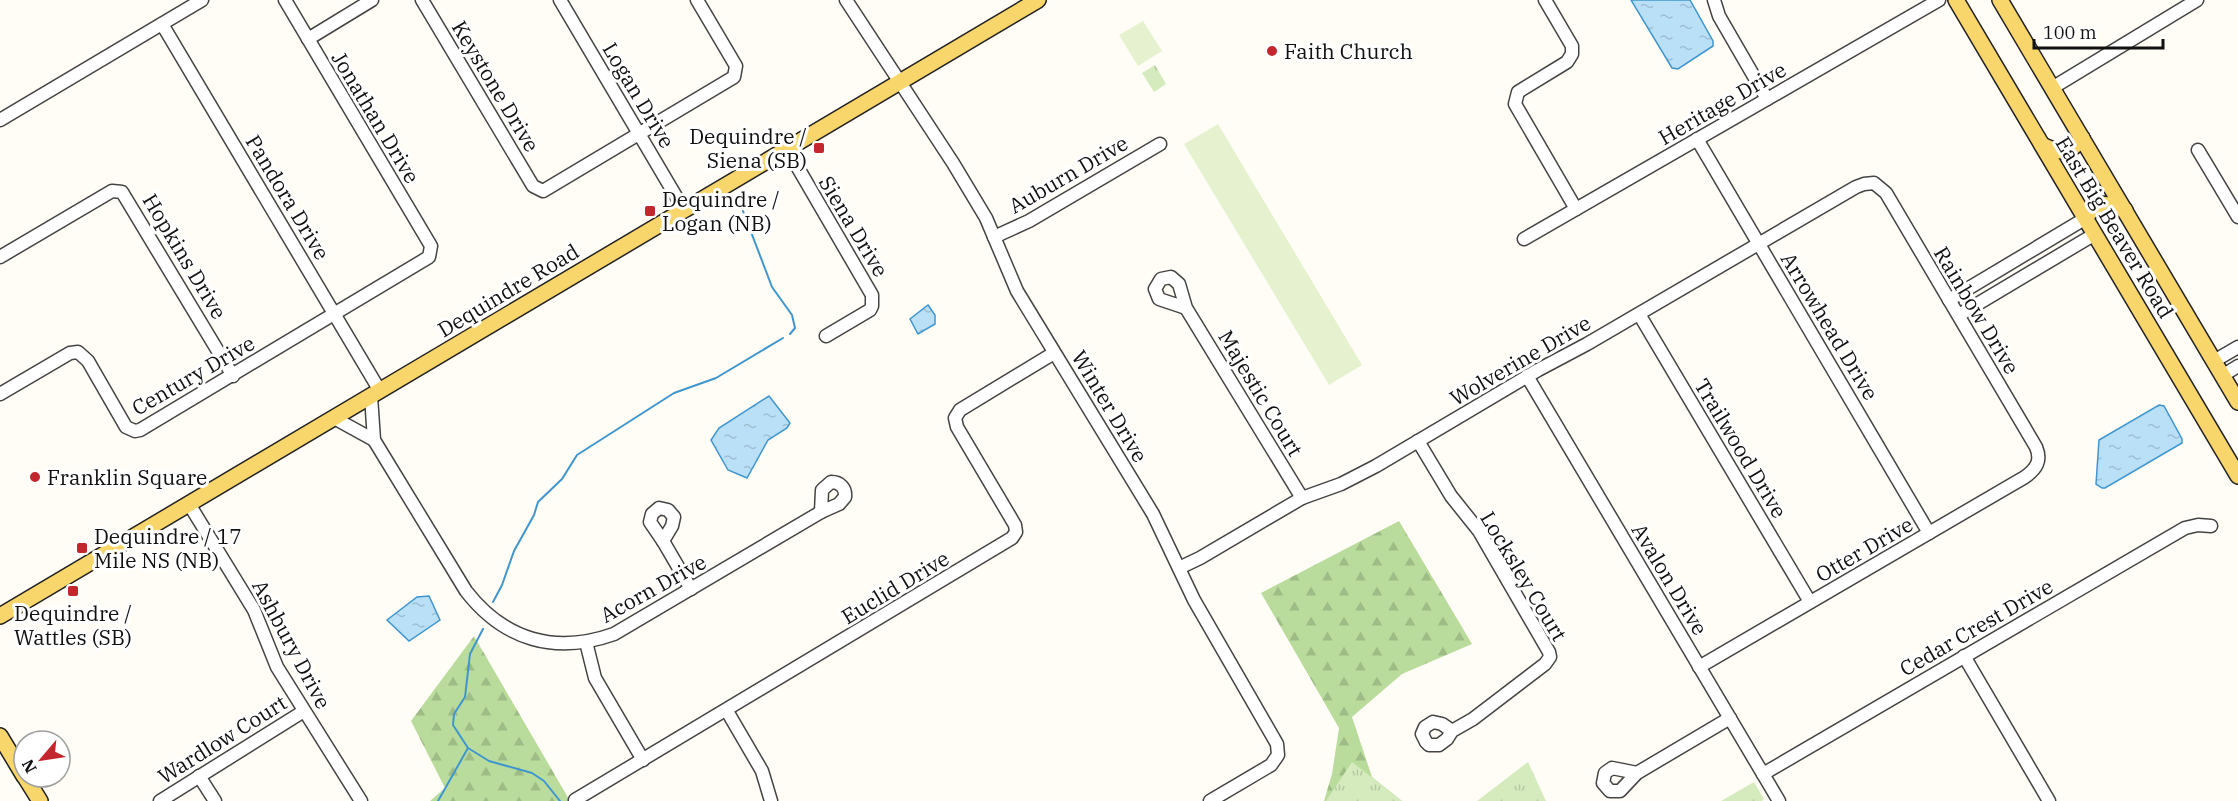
<svg xmlns="http://www.w3.org/2000/svg" width="2238" height="801" viewBox="0 0 2238 801" font-family="'IBM Plex Serif',serif">
<style>
.forest{fill:url(#forest-firs)}
.park{fill:url(#park-tufts)}
.pitch{fill:#e6f2cf}
.water{fill:url(#water-ripples);stroke:#3f96cf;stroke-width:1.5}
.lines{fill:none;stroke-linecap:round;stroke-linejoin:round}
.stream{stroke:#3f96cf;stroke-width:2}
.minor-casing{stroke:#444;stroke-width:15}
.major-casing{stroke:#222;stroke-width:18}
.minor{stroke:#fff;stroke-width:12}
.major{stroke:#f9d66b;stroke-width:15}
.poi-dot{fill:#c4262e;stroke:#fff;stroke-width:2}
.labels{text-anchor:middle;dominant-baseline:central;stroke-width:6;stroke-linejoin:round;paint-order:stroke}
.poi-label{font-size:21px;fill:#111;stroke:#fff;text-anchor:start}
.street-label{font-size:21px;fill:#111;stroke:#fff}
</style>
<defs>
<pattern id="forest-firs" width="22" height="20" patternUnits="userSpaceOnUse" patternTransform="scale(1.5)"><rect width="22" height="20" fill="#b9dc9c"/><path d="M5 1l3.5 6h-7zM16 11l3.5 6h-7z" fill="#9ebc85"/></pattern>
<pattern id="park-tufts" width="24" height="20" patternUnits="userSpaceOnUse" patternTransform="scale(1.5)"><rect width="24" height="20" fill="#d5ebbd"/><path d="M3 7l-1-3M5 7V3M7 7l1-3M15 17l-1-3M17 17v-4M19 17l1-3" fill="none" stroke="#b6c8a1"/></pattern>
<pattern id="water-ripples" width="26" height="14" patternUnits="userSpaceOnUse" patternTransform="scale(1.5)"><rect width="26" height="14" fill="#b9e0f7"/><path d="M2 4q2-2 4 0t4 0M15 11q2-2 4 0t4 0" fill="none" stroke="#9ebfd3"/></pattern>
</defs>
<rect width="100%" height="100%" fill="#fffdf5"/>
<g class="forest">
<polygon points="1399,521 1472,644 1402,674 1352,717 1372,777 1402,801 1324,801 1332,774 1339,728 1261,593"/>
<polygon points="474,636 570,801 430,801 445,788 411,721"/>
</g>
<g class="park">
<polygon points="1155,65 1166,84 1154,92 1142,73"/>
<polygon points="1352,762 1402,801 1326,801"/>
<polygon points="1528,762 1546,801 1477,801"/>
<polygon points="1754,782 1764,799 1762,801 1721,801"/>
</g>
<g class="pitch">
<polygon points="1143,21 1162,51 1138,66 1119,35"/>
<polygon points="1218,124 1362,365 1329,385 1184,144"/>
</g>
<g class="water">
<polygon points="1631,0 1690,0 1713,41 1713,46 1678,69 1672,68"/>
<polygon points="928,305 935,315 935,324 918,334 910,319"/>
<polygon points="769,396 790,423 787,428 768,440 747,478 728,470 711,440 719,428"/>
<polygon points="2159,405 2164,406 2182,439 2182,443 2105,488 2102,488 2096,484 2099,440"/>
<polygon points="429,596 440,620 409,641 387,620 417,597"/>
</g>
<g class="lines">
<g class="stream">
<polyline points="743,211 772,287 792,315 795,328 790,334"/>
<polyline points="493,602 502,585 514,551 534,515 538,502 562,479 577,455 674,393 716,378 783,338"/>
<polyline points="483,629 470,654 465,697 454,714 453,725 468,748 489,761 532,773 544,781 560,801"/>
<polyline points="438,801 468,748"/>
</g>
<defs>
<g id="minor">
<polyline points="422,0 533,186 543,191 734,77 736,66 697,0"/>
<polyline points="560,0 684,210"/>
<polyline points="846,0 953,163 986,218 1017,291 1153,514 1194,600 1277,744 1278,755 1271,765 1210,801"/>
<polyline points="1545,0 1572,46 1572,54 1567,62 1518,92 1515,104 1576,209"/>
<polyline points="1714,0 1719,16 1767,99"/>
<polyline points="162,24 380,391"/>
<polyline points="308,39 372,0"/>
<polyline points="2052,88 2197,0"/>
<polyline points="0,120 202,0"/>
<polyline points="1697,139 1929,533"/>
<polyline points="787,149 872,295 872,306 870,310 826,336"/>
<polyline points="2198,150 2238,217"/>
<polyline points="994,237 1029,221 1160,144"/>
<polyline points="1524,239 1939,0"/>
<polyline points="0,257 112,191 122,192 233,376"/>
<polyline points="1949,300 2086,218"/>
<polyline points="1186,308 1159,299 1155,289 1161,279 1171,277 1179,284 1186,308 1302,498"/>
<polyline points="1639,314 1810,602"/>
<polyline points="1959,315 2095,234"/>
<polyline points="2214,361 2238,347"/>
<polyline points="1527,376 1779,801"/>
<polyline points="2222,376 2238,366"/>
<polyline points="0,394 70,353 78,352 88,361 126,427 135,431 140,430 429,257 431,246 285,0"/>
<path d="M371 396 374 440 466 591C504 640 555 655 614 634L821 512"/>
<polyline points="334,418 374,440"/>
<polyline points="1418,441 1451,496 1479,531 1549,652 1550,657 1545,664 1473,719 1452,731 1447,739 1439,745 1429,745 1426,742 1422,734 1425,727 1433,722 1442,724 1452,731"/>
<path d="M831 482C840 482 846 488 845 497L839 504 821 512 822 490Z"/>
<polyline points="189,504 254,610 277,667 361,801"/>
<polygon points="659,508 668,510 674,517 672,526 663,541 650,522 652,514"/>
<polyline points="663,541 691,589"/>
<path d="M1179 568 1200 558 1302 498 1341 484 1376 466 1538 370 1587 344 1856 187 1864 184 1874 183 1886 193 2036 447C2042 461 2036 469 2025 477L1699 667"/>
<polyline points="586,642 595,678 643,760"/>
<polyline points="1964,656 2049,801"/>
<polyline points="727,711 762,771 771,801"/>
<polyline points="1637,773 1612,768 1605,773 1603,783 1610,791 1620,791 1637,773 1730,718"/>
<polyline points="1763,774 2185,528 2198,525 2211,526"/>
<polyline points="199,776 215,801"/>
<polyline points="575,800 1012,538 1016,532 1015,525 957,427 955,418 960,410 1054,353"/>
<polyline points="160,801 304,711"/>
</g>
<g id="major">
<polyline points="1956,0 2238,476"/>
<polyline points="2000,0 2238,402"/>
<path d="M2042 145C2058 153 2070 155 2082 138"/>
<path d="M2086 218C2095 201 2109 202 2125 210"/>
<polyline points="0,616 1038,0"/>
<polyline points="0,736 24,776"/>
<polyline points="25,777 40,801"/>
</g>
</defs>
<use href="#minor" class="minor-casing"/>
<use href="#major" class="major-casing"/>
<use href="#minor" class="minor"/>
<use href="#major" class="major"/>
</g>
<g class="poi-dot">
<circle cx="1272" cy="51" r="6"/>
<rect x="813" y="142" width="12" height="12" rx="3"/>
<rect x="644" y="205" width="12" height="12" rx="3"/>
<circle cx="35" cy="477" r="6"/>
<rect x="76" y="542" width="12" height="12" rx="3"/>
<rect x="67" y="585" width="12" height="12" rx="3"/>
</g>
<g class="labels">
<g class="poi-label">
<text x="1284" y="51">Faith Church</text>
<text x="807" y="136" text-anchor="end">Dequindre /<tspan x="807" dy="24">Siena (SB)</tspan></text>
<text x="662" y="199">Dequindre /<tspan x="662" dy="24">Logan (NB)</tspan></text>
<text x="47" y="477">Franklin Square</text>
<text x="94" y="536">Dequindre / 17<tspan x="94" dy="24">Mile NS (NB)</tspan></text>
<text x="73" y="613" text-anchor="middle">Dequindre /<tspan x="73" dy="24">Wattles (SB)</tspan></text>
</g>
<g class="street-label">
<text transform="translate(496 86) rotate(59)">Keystone Drive</text>
<text transform="translate(639 95) rotate(59)">Logan Drive</text>
<text transform="translate(1722 103) rotate(-30)">Heritage Drive</text>
<text transform="translate(376 117) rotate(59)">Jonathan Drive</text>
<text transform="translate(1068 174) rotate(-30)">Auburn Drive</text>
<text transform="translate(288 197) rotate(59)">Pandora Drive</text>
<text transform="translate(854 226) rotate(59)">Siena Drive</text>
<text transform="translate(2115 227) rotate(59)">East Big Beaver Road</text>
<text transform="translate(185 256) rotate(59)">Hopkins Drive</text>
<text transform="translate(508 290) rotate(-31)">Dequindre Road</text>
<text transform="translate(1977 310) rotate(59)">Rainbow Drive</text>
<text transform="translate(1830 326) rotate(59)">Arrowhead Drive</text>
<text transform="translate(1520 360) rotate(-30)">Wolverine Drive</text>
<text transform="translate(193 375) rotate(-30)">Century Drive</text>
<text transform="translate(1261 393) rotate(59)">Majestic Court</text>
<text transform="translate(1110 406) rotate(59)">Winter Drive</text>
<text transform="translate(1741 448) rotate(59)">Trailwood Drive</text>
<text transform="translate(1864 549) rotate(-30)">Otter Drive</text>
<text transform="translate(1524 576) rotate(59)">Locksley Court</text>
<text transform="translate(1670 579) rotate(59)">Avalon Drive</text>
<text transform="translate(895 587) rotate(-31)">Euclid Drive</text>
<text transform="translate(653 588) rotate(-29)">Acorn Drive</text>
<text transform="translate(1976 627) rotate(-30)">Cedar Crest Drive</text>
<text transform="translate(292 644) rotate(62)">Ashbury Drive</text>
<text transform="translate(222 739) rotate(-32)">Wardlow Court</text>
</g>
</g>
<g transform="translate(42 759) rotate(241)"><circle r="28" fill="#ffffff" stroke="#a0a0a0" stroke-width="1.5"/>
<path d="M0-4.5L10 22L0 15L-10 22Z" fill="#c4262e"/>
<text y="-9" font-size="16" font-weight="bold" text-anchor="middle" fill="#111111">N</text>
</g>
<path d="M2034 39v9h129v-9" fill="none" stroke="#111111" stroke-width="3"/>
<text x="2043" y="39" font-size="18" fill="#111111" stroke="#ffffff" stroke-width="4.5" paint-order="stroke">100 m</text>
</svg>
